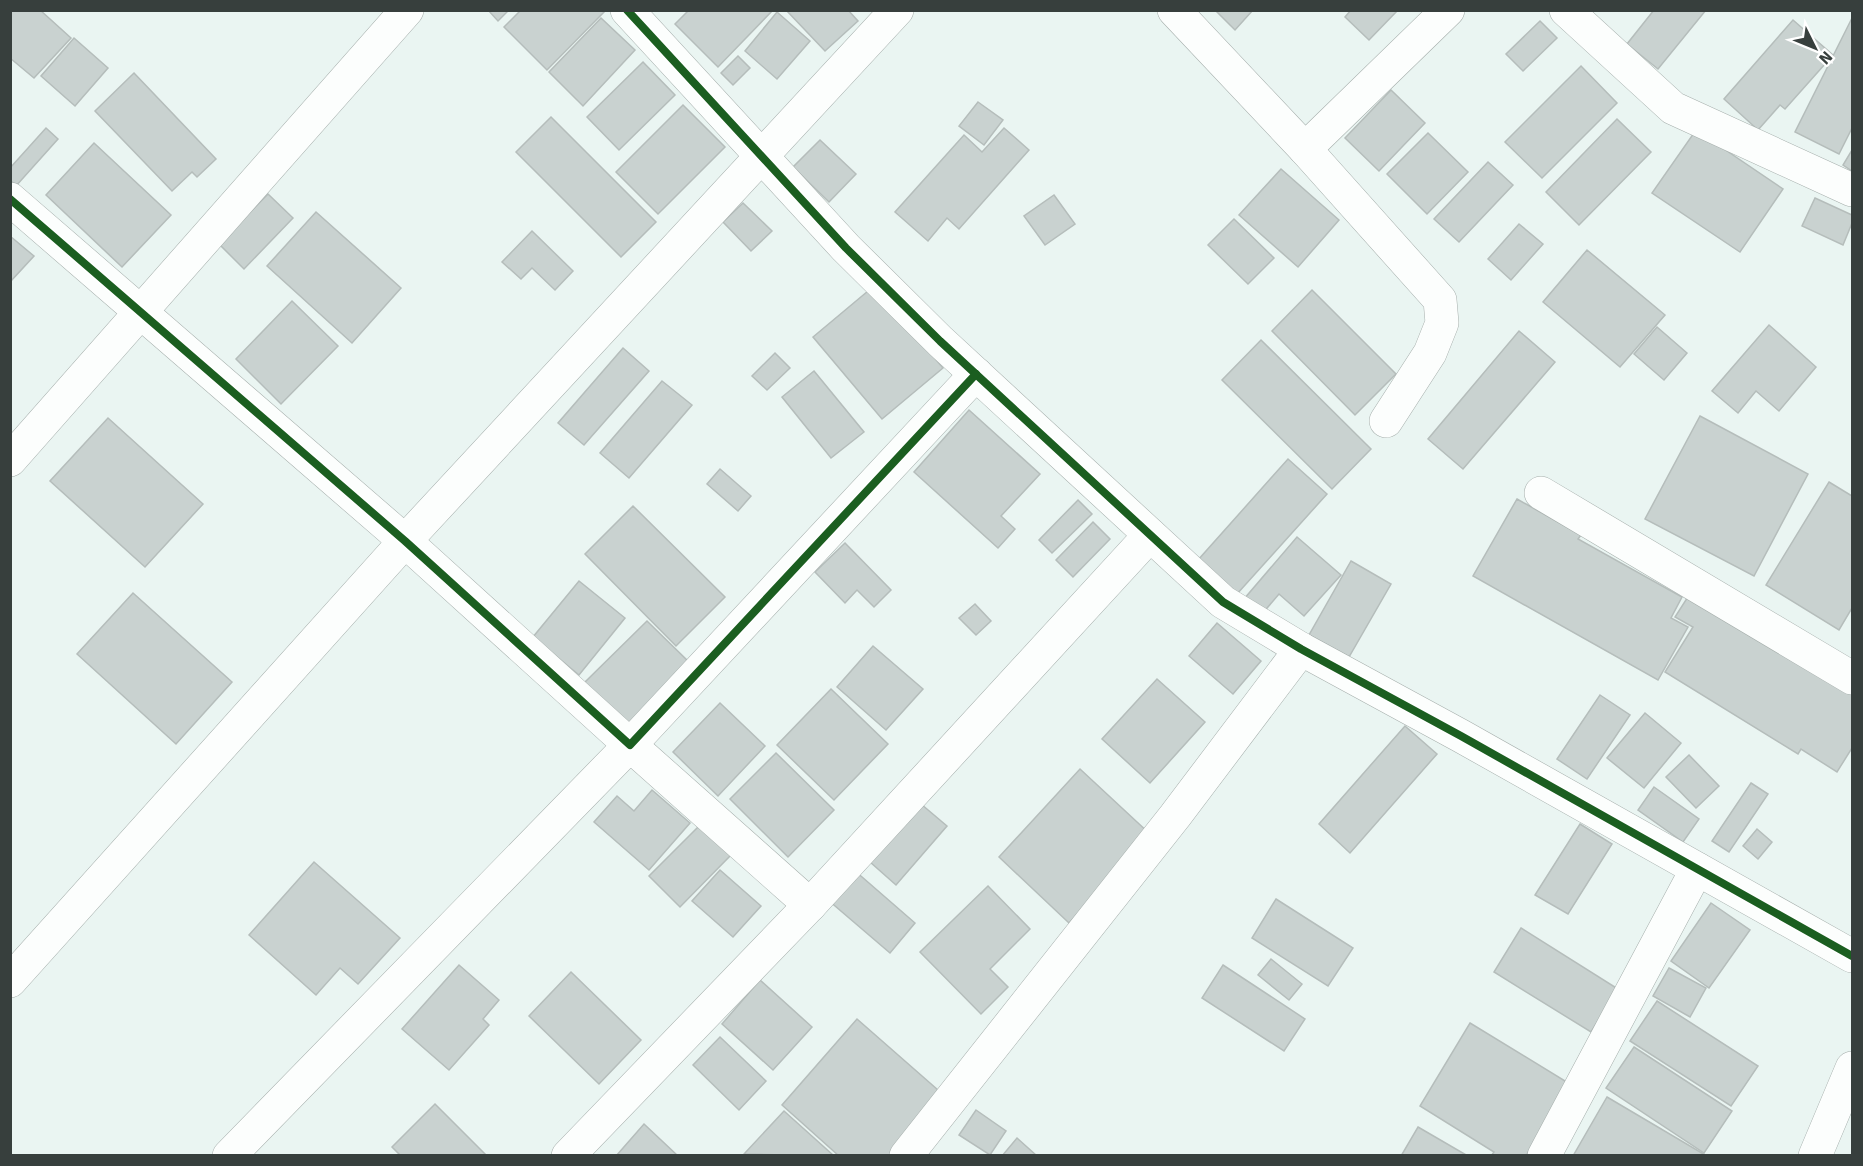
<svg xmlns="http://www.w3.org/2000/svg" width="1863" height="1166" viewBox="0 0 1863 1166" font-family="Signika,sans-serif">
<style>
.building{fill:#c9d2d0;stroke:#b5bdbb;stroke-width:1.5}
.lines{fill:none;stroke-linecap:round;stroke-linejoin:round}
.minor-casing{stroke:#a5aeab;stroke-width:34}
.minor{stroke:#fcfefd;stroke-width:33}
.cycleway-casing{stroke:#fff;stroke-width:11}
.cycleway{stroke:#1b5e20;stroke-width:8}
</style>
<rect width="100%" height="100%" fill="#eaf5f2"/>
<g class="building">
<polygon points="10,10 40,10 71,38 34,78 10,58"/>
<polygon points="488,10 509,10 498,21"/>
<polygon points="521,10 606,10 547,70 504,27"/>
<polygon points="689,10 773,10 718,67 675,24"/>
<polygon points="786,10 848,10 858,21 825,51"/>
<polygon points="1215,10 1253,10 1235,30"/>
<polygon points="1351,10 1398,10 1369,40 1345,17"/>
<polygon points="1654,10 1706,10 1658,69 1627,44"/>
<polygon points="777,12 810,41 777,79 745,51"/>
<polygon points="601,18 635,50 583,106 549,72"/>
<polygon points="1852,18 1852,128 1839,154 1795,132"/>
<polygon points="1793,20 1833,55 1785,109 1780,105 1758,130 1724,99"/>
<polygon points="1540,21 1557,38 1523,71 1506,54"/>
<polygon points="74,38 108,68 75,106 41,76"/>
<polygon points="738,56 750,68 733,85 721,73"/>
<polygon points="643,62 675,95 619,150 587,117"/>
<polygon points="1581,66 1617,103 1542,178 1505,142"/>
<polygon points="134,73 216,159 197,177 192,172 172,191 95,111"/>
<polygon points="1391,90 1425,123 1379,171 1345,138"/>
<polygon points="978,102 1003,120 984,145 959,126"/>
<polygon points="683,105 725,147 658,214 616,172"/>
<polygon points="551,117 656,222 621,257 516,152"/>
<polygon points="1617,119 1651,152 1579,225 1546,192"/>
<polygon points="46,128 58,139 16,186 10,180 10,168"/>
<polygon points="1004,128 1029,150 959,229 947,218 928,241 895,212 964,135 982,152"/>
<polygon points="1696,130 1783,189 1740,252 1652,193"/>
<polygon points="1428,133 1468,172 1427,214 1387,174"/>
<polygon points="820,140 856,174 829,202 793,167"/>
<polygon points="94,143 171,215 122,267 46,195"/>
<polygon points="1852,150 1852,171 1843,165"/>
<polygon points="1488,162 1513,185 1459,242 1434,219"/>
<polygon points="1281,169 1339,220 1298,267 1239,215"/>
<polygon points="268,194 293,218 244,269 219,244"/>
<polygon points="1054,195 1075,224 1045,245 1024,216"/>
<polygon points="1815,198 1852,215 1852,223 1843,245 1802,226"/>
<polygon points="743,203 772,231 751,251 723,222"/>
<polygon points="316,212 401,288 352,343 267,266"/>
<polygon points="1234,219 1274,258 1248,284 1208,245"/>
<polygon points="1519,224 1543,244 1511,280 1488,259"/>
<polygon points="532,231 573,271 555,290 532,268 521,279 502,262"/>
<polygon points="10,236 34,256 10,282"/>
<polygon points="1587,250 1665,315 1620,367 1543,302"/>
<polygon points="874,286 943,368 882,419 813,337"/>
<polygon points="1312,290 1396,374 1355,415 1272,331"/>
<polygon points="292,301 338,346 281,404 236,359"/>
<polygon points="1769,325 1816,367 1779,411 1756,391 1738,413 1712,391"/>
<polygon points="1657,327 1687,353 1664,380 1634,354"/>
<polygon points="1519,331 1555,362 1463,469 1428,439"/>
<polygon points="1261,340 1371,449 1332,489 1222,380"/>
<polygon points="623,348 649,371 584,445 558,423"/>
<polygon points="775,353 790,368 767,390 752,376"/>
<polygon points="814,371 864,432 831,458 782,397"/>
<polygon points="662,381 692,405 629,478 600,453"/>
<polygon points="969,410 1040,474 1001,516 1015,529 998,548 914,472"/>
<polygon points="1700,416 1808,474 1754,576 1645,519"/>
<polygon points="108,418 203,504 145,567 50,481"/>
<polygon points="1288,459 1327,494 1237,594 1198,560"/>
<polygon points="720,469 751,496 738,511 707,484"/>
<polygon points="1829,482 1852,496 1852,608 1839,630 1766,585"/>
<polygon points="1517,499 1581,535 1578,539 1682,597 1671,618 1688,627 1658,680 1473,576"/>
<polygon points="1078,500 1092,514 1052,553 1039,540"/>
<polygon points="633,506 725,597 676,646 585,554"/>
<polygon points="1093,522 1110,539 1073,577 1056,560"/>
<polygon points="1297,537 1341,575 1304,616 1279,594 1262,614 1244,599"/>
<polygon points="845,543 891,590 874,607 857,590 845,603 815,572"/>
<polygon points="1351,561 1391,584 1349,657 1309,635"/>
<polygon points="579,581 625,618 579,675 533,637"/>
<polygon points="1691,592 1852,692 1852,748 1837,772 1801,749 1798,754 1665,672 1693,627 1675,617"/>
<polygon points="133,593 232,682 176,744 77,654"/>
<polygon points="975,604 991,621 976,635 959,618"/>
<polygon points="647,621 690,663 626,726 584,683"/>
<polygon points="1217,623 1261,661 1233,694 1189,656"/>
<polygon points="873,646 923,689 886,730 837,687"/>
<polygon points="1157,679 1205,722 1150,783 1102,739"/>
<polygon points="831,689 888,744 834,800 777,745"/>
<polygon points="1600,695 1630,715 1587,779 1557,759"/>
<polygon points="720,703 765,746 718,796 673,752"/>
<polygon points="1645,713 1681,743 1644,788 1607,758"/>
<polygon points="1405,726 1437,754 1350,853 1319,824"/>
<polygon points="776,753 834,810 788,857 730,799"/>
<polygon points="1689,755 1719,786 1696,808 1666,777"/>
<polygon points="1080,769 1151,835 1069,923 999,857"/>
<polygon points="1751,783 1768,794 1729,852 1712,841"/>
<polygon points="1654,787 1699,819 1683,842 1638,810"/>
<polygon points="652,790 690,823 649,870 594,822 617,796 634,811"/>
<polygon points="921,804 947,826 896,885 870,862"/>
<polygon points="1580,824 1612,844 1568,914 1535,895"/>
<polygon points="700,825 731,855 680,907 649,876"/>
<polygon points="1757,829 1772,842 1758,859 1743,846"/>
<polygon points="314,862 400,938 358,984 340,968 316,995 249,935"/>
<polygon points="720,870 761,906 733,937 692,901"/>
<polygon points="854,870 915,923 890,953 828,900"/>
<polygon points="988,886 1030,929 990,969 1008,987 981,1014 920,952"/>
<polygon points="1276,899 1353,948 1328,986 1252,938"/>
<polygon points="1711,903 1750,930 1709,988 1671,961"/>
<polygon points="1521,928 1618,989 1591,1032 1494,972"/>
<polygon points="1271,959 1302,984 1289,1000 1258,975"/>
<polygon points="459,965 499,1000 483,1019 489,1025 449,1070 402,1029"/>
<polygon points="1223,965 1305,1019 1284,1051 1202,998"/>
<polygon points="1669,968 1706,988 1690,1017 1653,996"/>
<polygon points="571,972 641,1040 599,1084 529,1016"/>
<polygon points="760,980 812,1027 773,1070 722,1024"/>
<polygon points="1657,1001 1758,1066 1731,1106 1630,1041"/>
<polygon points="857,1019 946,1097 895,1156 839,1156 782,1105"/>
<polygon points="1470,1023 1570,1084 1526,1156 1491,1156 1494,1152 1420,1106"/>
<polygon points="720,1037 766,1081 739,1110 693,1065"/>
<polygon points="1634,1047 1732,1111 1704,1153 1606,1088"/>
<polygon points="1607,1097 1707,1156 1573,1156"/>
<polygon points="435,1104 487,1156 401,1156 392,1147"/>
<polygon points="976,1110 1006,1131 990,1155 959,1135"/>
<polygon points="784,1111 834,1156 744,1154"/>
<polygon points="644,1124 678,1156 616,1156"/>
<polygon points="1418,1127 1468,1156 1401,1156"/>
<polygon points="1017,1138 1037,1156 1002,1156"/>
</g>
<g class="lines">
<defs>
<g id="minor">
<polyline points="627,10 846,248 940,341 1223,602 1301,649 1461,736 1852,956"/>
<polyline points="1174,10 1305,149 1440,300 1442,323 1430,353 1386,421"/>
<polyline points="1566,10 1673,108 1852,190"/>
<polyline points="1305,149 1448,10"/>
<polyline points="10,199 405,541 630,745 976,374"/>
<polyline points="10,460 407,10"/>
<polyline points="1541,493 1852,678"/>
<polyline points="10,981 405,541 897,10"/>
<polyline points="229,1156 630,745 810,905"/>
<polyline points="568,1156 810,905 1150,535"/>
<polyline points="906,1156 1175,816 1301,649"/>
<polyline points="1544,1156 1697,869"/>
<polyline points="1815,1156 1852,1068"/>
</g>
</defs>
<use href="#minor" class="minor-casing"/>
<use href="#minor" class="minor"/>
<defs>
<g id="cycleway">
<polyline points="627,10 846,248 940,341 1223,602 1301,649 1461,736 1852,956"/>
<polyline points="10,199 405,541 630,745 976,374"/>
</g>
</defs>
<use href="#cycleway" class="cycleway-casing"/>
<use href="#cycleway" class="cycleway"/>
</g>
<rect width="1863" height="1166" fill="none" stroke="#373f3d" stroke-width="24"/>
<g transform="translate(1815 48) rotate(133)" stroke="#ffffff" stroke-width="4.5" paint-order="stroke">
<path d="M0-4.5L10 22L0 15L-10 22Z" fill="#373f3d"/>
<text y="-9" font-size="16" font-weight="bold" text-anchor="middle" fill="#373f3d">N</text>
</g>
</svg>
